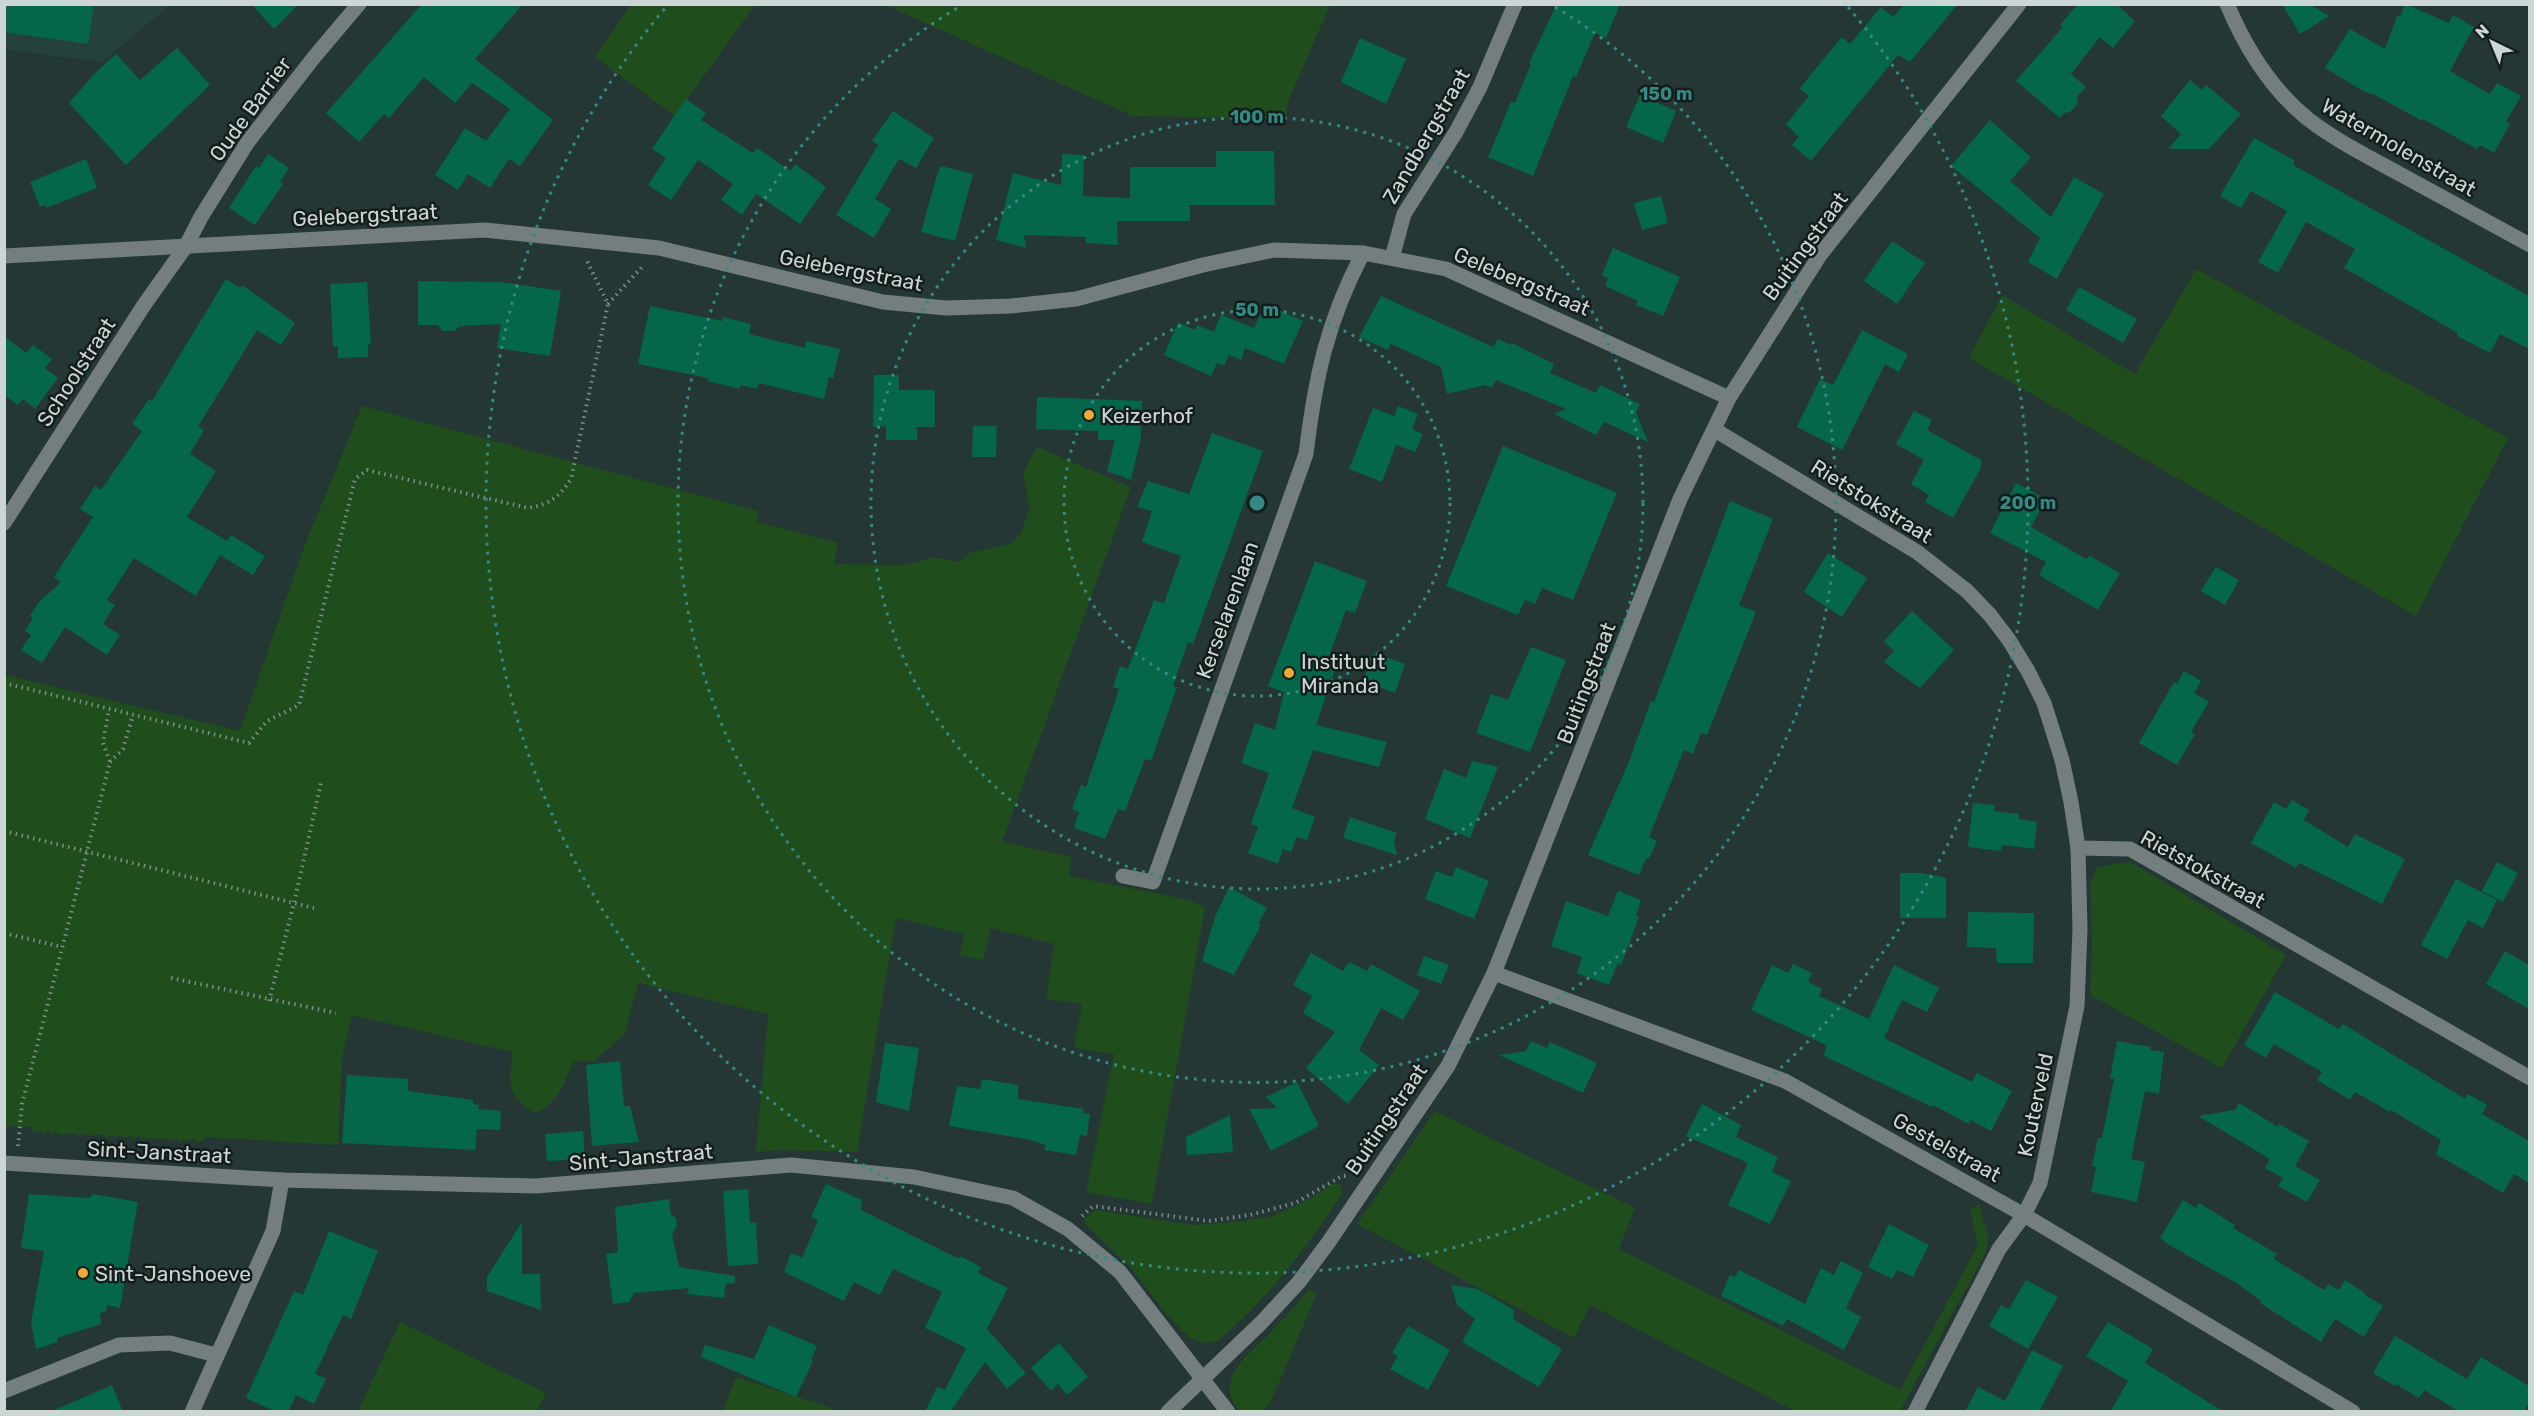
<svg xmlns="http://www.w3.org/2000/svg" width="2534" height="1416" viewBox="0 0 2534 1416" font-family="Rubik,sans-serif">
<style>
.built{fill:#25413e}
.green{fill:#1f4d1c}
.building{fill:#046749}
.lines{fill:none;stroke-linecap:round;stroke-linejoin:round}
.path{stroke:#7e8d8b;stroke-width:4;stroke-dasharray:1.5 4.5;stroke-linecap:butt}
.minor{stroke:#747e7f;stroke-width:15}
.ring{fill:none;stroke:#358983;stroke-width:3;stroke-dasharray:3 6}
.poi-dot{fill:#eba939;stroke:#141d1c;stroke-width:2}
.labels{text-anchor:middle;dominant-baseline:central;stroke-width:5;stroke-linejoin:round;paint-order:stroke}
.street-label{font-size:21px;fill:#ccd7d5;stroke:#141d1c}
.poi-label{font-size:21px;fill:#ccd7d5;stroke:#141d1c;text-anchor:start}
.centre{fill:#358983;stroke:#141d1c;stroke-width:3}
.ring-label{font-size:18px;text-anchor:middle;font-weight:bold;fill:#358983;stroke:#141d1c;stroke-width:5;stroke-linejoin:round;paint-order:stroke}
</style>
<rect width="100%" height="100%" fill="#243735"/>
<polygon class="built" points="5,5 170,5 102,62 5,50"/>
<g class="green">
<polygon points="631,5 755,5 675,116 595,57"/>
<polygon points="885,5 1330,5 1287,104 1287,119 1133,116"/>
<polygon points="2196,269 2508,438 2416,616 1969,358 2002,295 2135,374"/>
<path d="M362 406 758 511 757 522 838 543 834 564 907 565 933 557 960 562 969 553 1010 544 1021 533 1030 508 1023 473 1037 447 1131 487 1002 842 1072 857 1069 876 1189 900 1205 908 1152 1204 1086 1192 1114 1054 1074 1048 1082 1004 1046 999 1054 944 991 928 983 960 960 955 964 934 896 918 857 1152 782 1150 756 1152 768 1014 638 983 625 1034 594 1061H574C564 1082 557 1108 533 1113 503 1090 511 1085 512 1052L352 1015 342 1059 338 1145 205 1137 204 1140 196 1142 195 1139 178 1142 177 1138 169 1141 167 1138 160 1140 158 1138 141 1139 140 1136 133 1139 131 1136 124 1138 122 1135 115 1138 114 1135 106 1138 104 1134 88 1136 86 1133 78 1136 77 1133 60 1135 59 1132 51 1134 49 1131 42 1134 41 1131 33 1132V1127L6 1126 5 1131V675L240 731 304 547Z"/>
<polygon points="2130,862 2286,955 2222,1068 2090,995 2092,944 2090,884 2097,867"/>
<polygon points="1435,1111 1635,1208 1619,1249 1900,1390 1978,1245 1970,1209 1979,1205 1988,1235 1986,1252 1900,1411 1795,1411 1590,1305 1574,1338 1357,1224"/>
<path d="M1332 1184H1340L1343 1193C1307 1247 1268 1299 1218 1341L1204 1343 1189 1338 1167 1315 1131 1268 1085 1224 1084 1219 1095 1210 1194 1225 1241 1221 1273 1216 1314 1197Z"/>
<path d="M1309 1290 1317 1293 1270 1404 1261 1411H1239C1214 1379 1247 1356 1268 1335 1282 1320 1296 1306 1309 1290Z"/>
<polygon points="400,1322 546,1393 537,1411 358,1411"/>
<polygon points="736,1377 831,1408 829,1412 722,1412"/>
</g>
<g class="building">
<polygon points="4,4 94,4 88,44 4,32"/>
<polygon points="251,4 299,4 274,29"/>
<polygon points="422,4 523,4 475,59 553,120 520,166 509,159 490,188 468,174 458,190 435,175 465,128 486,141 510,109 472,83 455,103 424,77 389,118 384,114 359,142 326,113"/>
<polygon points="1557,4 1620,4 1606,38 1595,33 1576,77 1573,76 1533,176 1488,157 1511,102 1515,103 1531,64 1529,63"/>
<polygon points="1904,4 1958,4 1910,62 1898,55 1811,161 1792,145 1799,137 1786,124 1809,96 1799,89 1842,37 1850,44 1881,7 1893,17"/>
<polygon points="2078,4 2116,4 2135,21 2113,48 2100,37 2071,74 2086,87 2077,97 2078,104 2070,112 2064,113 2060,118 2016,81 2063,27 2060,25"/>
<polygon points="2282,4 2309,4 2329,16 2300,34"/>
<polygon points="2405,4 2449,23 2453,15 2474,27 2450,71 2490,94 2497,83 2521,96 2506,122 2510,124 2494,153 2480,145 2477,149 2423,119 2422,121 2375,95 2365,92 2325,68 2350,29 2385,49 2397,16 2400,16"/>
<polygon points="1360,38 1406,59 1386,104 1341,82"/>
<polygon points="177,48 210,85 126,165 69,103 94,74 116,54 140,80"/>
<polygon points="2190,80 2202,90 2206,85 2241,114 2209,149 2168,149 2181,134 2161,116"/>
<polygon points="1640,95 1676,111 1663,143 1626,127"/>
<polygon points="686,99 706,113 701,120 753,153 757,148 790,171 795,164 826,187 800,224 756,194 742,215 721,200 733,184 698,160 671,200 648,185 666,158 652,149"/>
<polygon points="893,111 934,138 916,168 899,159 875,199 891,209 874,238 836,215 878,145 872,141"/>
<polygon points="1990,120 2031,157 2010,181 2051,217 2074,177 2104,194 2057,279 2028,262 2040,238 1951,166"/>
<polygon points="2254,138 2295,161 2293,165 2529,296 2529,349 2500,334 2490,353 2457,336 2458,333 2344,268 2355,249 2306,222 2278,273 2258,262 2287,211 2251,191 2241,208 2220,196"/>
<polygon points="1216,151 1274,151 1275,205 1190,205 1190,221 1117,221 1118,245 1086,243 1086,237 1024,235 1026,248 996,240 1013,173 1061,185 1062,154 1084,155 1083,196 1130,198 1130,167 1216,167"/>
<polygon points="268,154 289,168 280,182 283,184 255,225 229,208 256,166 259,168"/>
<polygon points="86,159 97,188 46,208 45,205 40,207 30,182"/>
<polygon points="941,166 973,174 955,241 921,232 937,175"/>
<polygon points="1661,196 1668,223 1642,230 1634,203"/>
<polygon points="1892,241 1925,263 1897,304 1864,281"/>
<polygon points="1613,248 1680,277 1663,316 1636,305 1638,301 1605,286 1608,278 1602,275"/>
<polygon points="226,279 240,288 242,285 295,323 281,345 257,330 198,427 204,430 190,454 216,471 187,517 227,541 231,535 265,556 253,575 220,555 196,596 134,558 107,600 115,605 103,624 120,635 107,655 65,627 42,663 21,650 31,635 25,631 33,618 30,616 39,602 61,582 54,577 93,517 80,509 95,486 101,490 142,431 132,424 149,399 152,401"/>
<polygon points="418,281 501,282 561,291 550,356 497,348 501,324 460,326 454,331 442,331 438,325 418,325"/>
<polygon points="367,282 371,344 368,345 368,357 338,358 338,346 333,347 330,284"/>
<polygon points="2079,287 2137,319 2123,343 2066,310"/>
<polygon points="1381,296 1493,347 1498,339 1511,345 1512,343 1554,364 1550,373 1596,393 1600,385 1640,404 1636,413 1648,442 1604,422 1596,435 1554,414 1566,409 1496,380 1492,388 1485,385 1447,394 1441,367 1391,344 1388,350 1359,337"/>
<polygon points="1265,304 1303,321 1284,364 1245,348 1241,360 1229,355 1224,366 1217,363 1211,376 1164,355 1178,322 1195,330 1197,325 1214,332 1221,315 1254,328"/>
<polygon points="650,306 722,321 723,317 751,324 749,334 805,348 806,341 840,349 833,378 829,377 824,399 759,383 757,389 740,385 740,389 707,381 708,378 638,364"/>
<polygon points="1862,330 1908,354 1899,372 1885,364 1842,450 1797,427 1820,379 1833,385"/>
<polygon points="4,336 26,353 33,345 52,359 45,368 58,378 35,409 23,399 18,405 4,395"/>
<polygon points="874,375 899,375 899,390 935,390 935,427 917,427 917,440 886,440 886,426 873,427"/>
<polygon points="1037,397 1142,401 1141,437 1131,480 1107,471 1115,440 1098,440 1098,431 1036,429"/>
<polygon points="1398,406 1418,414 1412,429 1423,434 1415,452 1396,445 1382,482 1349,469 1373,408 1394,416"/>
<polygon points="1914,411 1932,420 1927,430 1981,460 1981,468 1953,518 1925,502 1929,495 1911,484 1924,460 1896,444"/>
<polygon points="973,426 997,426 996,457 972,457"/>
<polygon points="1212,433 1263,451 1193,644 1188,642 1173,686 1177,687 1151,761 1145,759 1125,811 1118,809 1105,839 1074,828 1079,812 1072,809 1081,785 1086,787 1113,707 1119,689 1113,687 1120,666 1128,669 1154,600 1164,603 1181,556 1142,542 1152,511 1137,507 1148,481 1189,494"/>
<polygon points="1503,446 1617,493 1573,600 1542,588 1535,604 1525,600 1518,615 1446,586"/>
<polygon points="2016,483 2046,499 2031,527 2086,559 2090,556 2120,573 2098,610 2039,575 2046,562 1990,533"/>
<polygon points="1730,501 1773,519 1739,605 1756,612 1707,735 1701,733 1693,754 1684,750 1649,837 1657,841 1649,859 1646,858 1639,875 1588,855 1628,764 1651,701 1654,702"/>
<polygon points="1828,553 1867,578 1842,617 1804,592"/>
<polygon points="1315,561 1367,581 1355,613 1346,610 1326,664 1336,667 1316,725 1387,742 1379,767 1313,750 1292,808 1315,817 1307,840 1297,837 1291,852 1283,849 1278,864 1248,853 1258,827 1251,824 1269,773 1241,763 1255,723 1275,730 1284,692 1268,686"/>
<polygon points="2216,567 2239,580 2225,605 2201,591"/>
<polygon points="1912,611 1954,650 1920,688 1884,662 1894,651 1884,641"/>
<polygon points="1531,647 1566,660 1530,752 1476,733 1491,694 1508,700"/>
<polygon points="1374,653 1405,664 1395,693 1363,681"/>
<polygon points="2184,671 2201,681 2194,693 2209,702 2191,732 2195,734 2177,765 2139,743 2174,682 2177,684"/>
<polygon points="1472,761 1498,767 1470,838 1425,819 1444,769 1466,778"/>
<polygon points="2292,800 2309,810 2304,820 2348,847 2355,834 2405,859 2382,904 2299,863 2296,868 2251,843 2274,802 2286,809"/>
<polygon points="1973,803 1995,805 1994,811 2019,814 2019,819 2037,822 2034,849 2002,845 2001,851 1968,847"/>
<polygon points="1350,817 1397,833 1394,841 1397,855 1343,838"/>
<polygon points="2497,862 2518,873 2503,902 2482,891"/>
<polygon points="1456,867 1489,881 1474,919 1425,899 1436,871 1452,877"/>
<polygon points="1900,873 1922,873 1946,878 1946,918 1900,918"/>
<polygon points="2456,879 2497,900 2483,928 2468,920 2447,959 2421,945"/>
<polygon points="1229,887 1267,908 1258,924 1261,925 1234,975 1202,961 1215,917"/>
<polygon points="1618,891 1641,900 1636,916 1639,917 1621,965 1618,963 1609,985 1577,973 1582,957 1551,946 1566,901 1608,916"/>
<polygon points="1968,912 2034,913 2033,963 1997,963 1996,948 1967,947"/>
<polygon points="2505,951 2529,965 2529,1009 2486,984"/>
<polygon points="1311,953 1343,971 1349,962 1367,971 1371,964 1420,991 1403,1020 1381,1008 1359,1050 1379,1065 1348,1104 1306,1068 1335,1032 1303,1013 1312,996 1293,985"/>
<polygon points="1424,956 1449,965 1441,984 1417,975"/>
<polygon points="1793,964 1812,973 1808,982 1822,989 1819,996 1869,1019 1894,965 1939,988 1927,1012 1902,1000 1884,1038 1972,1082 1977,1073 2012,1091 1991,1131 1971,1120 1969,1124 1933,1105 1932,1107 1824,1056 1826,1045 1751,1010 1772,965 1788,973"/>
<polygon points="2275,992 2339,1029 2343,1024 2465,1099 2468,1094 2487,1105 2482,1114 2529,1141 2529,1183 2514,1174 2503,1193 2436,1154 2441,1140 2391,1110 2390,1112 2355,1092 2350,1100 2317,1080 2322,1072 2274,1044 2266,1058 2244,1045"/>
<polygon points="1531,1041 1547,1048 1550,1042 1597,1063 1583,1093 1499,1055 1526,1051"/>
<polygon points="2117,1041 2151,1047 2150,1050 2164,1052 2159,1094 2145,1091 2131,1159 2145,1162 2137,1202 2091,1192 2096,1167 2092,1166 2098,1138 2102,1138 2114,1079 2110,1078"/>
<polygon points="885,1043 919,1048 909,1111 876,1102"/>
<polygon points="620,1061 624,1106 630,1106 639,1142 592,1146 586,1065"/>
<polygon points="347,1075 408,1079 408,1091 473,1100 473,1104 479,1105 478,1109 501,1111 500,1130 477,1129 475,1150 342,1143"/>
<polygon points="982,1079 1018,1085 1018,1099 1084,1109 1083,1113 1090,1114 1087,1136 1080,1135 1076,1155 1044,1150 1046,1145 1031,1140 949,1126 957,1086 980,1089"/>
<polygon points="1297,1082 1319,1126 1271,1151 1249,1109 1277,1108 1266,1097"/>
<polygon points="2239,1103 2278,1127 2279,1124 2309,1141 2295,1166 2320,1180 2307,1202 2278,1186 2283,1178 2265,1168 2270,1159 2198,1116 2235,1110"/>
<polygon points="1702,1104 1741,1125 1736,1137 1778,1157 1772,1172 1791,1181 1770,1224 1728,1205 1748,1163 1686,1136"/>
<polygon points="1230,1115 1233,1152 1187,1155 1186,1137"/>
<polygon points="583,1131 585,1159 547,1161 545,1134"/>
<polygon points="826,1184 862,1200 861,1210 959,1259 960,1256 981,1267 978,1273 1008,1288 987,1329 1026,1373 1007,1389 985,1362 950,1412 925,1412 937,1387 945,1390 966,1348 925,1328 942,1292 893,1269 880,1295 854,1282 844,1301 784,1272 791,1253 802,1258 818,1220 811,1217"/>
<polygon points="748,1189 750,1223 756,1222 758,1264 728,1266 723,1191"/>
<polygon points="29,1194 89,1198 93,1194 138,1202 120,1308 107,1305 106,1312 100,1313 101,1324 57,1338 58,1342 36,1349 31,1323 44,1251 21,1248"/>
<polygon points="669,1199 671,1215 676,1218 677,1226 672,1234 679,1267 735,1276 735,1283 726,1284 724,1298 687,1294 689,1288 634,1293 629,1302 613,1304 606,1254 618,1252 615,1207"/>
<polygon points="2183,1200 2196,1208 2199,1203 2235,1225 2233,1228 2277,1254 2274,1259 2324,1290 2328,1284 2339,1290 2345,1280 2365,1293 2365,1295 2383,1306 2364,1337 2335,1319 2321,1342 2260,1303 2261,1301 2238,1284 2169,1245 2160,1238"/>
<polygon points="522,1222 522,1274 540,1274 541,1310 487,1291 487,1277"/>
<polygon points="1889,1224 1929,1245 1913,1277 1897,1270 1892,1279 1868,1267"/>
<polygon points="329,1231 378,1251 351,1319 343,1315 315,1374 326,1379 314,1404 296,1395 288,1412 276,1412 246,1398 294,1291 303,1295"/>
<polygon points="1841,1261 1863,1273 1846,1308 1861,1317 1844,1350 1787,1319 1783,1326 1721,1296 1730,1275 1735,1277 1739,1270 1805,1304 1821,1268 1834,1275"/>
<polygon points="2026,1280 2058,1297 2028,1349 1989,1326 2001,1305 2009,1309"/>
<polygon points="1451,1285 1478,1289 1514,1310 1513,1319 1562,1349 1539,1387 1462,1342 1475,1319 1457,1305"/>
<polygon points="2108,1322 2153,1349 2145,1363 2224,1412 2110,1412 2128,1381 2086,1356"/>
<polygon points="769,1325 817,1346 811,1360 813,1361 796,1397 701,1357 705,1345 754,1359"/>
<polygon points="1408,1326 1450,1350 1428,1390 1390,1369 1398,1356 1392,1353"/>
<polygon points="2395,1336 2467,1379 2481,1357 2529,1386 2529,1402 2524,1412 2460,1412 2424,1390 2419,1398 2396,1384 2395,1386 2373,1373"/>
<polygon points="1059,1343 1088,1377 1067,1395 1058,1384 1051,1391 1031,1368"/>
<polygon points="2032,1350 2063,1366 2039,1412 1965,1412 1978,1387 2005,1401"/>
<polygon points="112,1385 123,1412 50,1412"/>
</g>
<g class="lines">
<g class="path">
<polyline points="608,304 642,267"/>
<path d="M4 683 249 743 267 721 299 705 355 479 367 470 528 508C550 504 558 498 571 479L608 304 587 261"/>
<polyline points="110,762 123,749 133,715"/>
<polyline points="4,831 314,908"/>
<polyline points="4,933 62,947"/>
<polyline points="171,978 336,1013"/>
<polyline points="269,1001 294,903 321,783"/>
<polyline points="18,1146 22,1104 110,762 103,743 109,709"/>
<polyline points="1082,1216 1093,1206 1209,1221 1250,1215 1295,1203 1342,1176 1348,1176"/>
</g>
<g class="minor">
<path d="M2227 4C2245 47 2271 89 2308 119 2335 140 2367 156 2398 173 2442 197 2486 221 2530 245"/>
<polyline points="4,256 485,230 659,248 883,302 946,308 1011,306 1076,299 1203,265 1274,250 1363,253 1446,269 1729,398"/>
<polyline points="1392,258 1404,214 1456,132 1480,87 1515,4"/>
<polyline points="1715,430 1917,552 1967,591 1990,615 2009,640 2028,671 2044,703 2062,760 2071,802 2078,848 2080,929 2077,1006 2040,1183 2024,1215 1999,1249 1915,1412"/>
<polyline points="4,523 144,305 186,246 201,217 247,143 315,56 359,4"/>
<polyline points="2078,848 2130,849 2530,1078"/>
<path d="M1123 876 1153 882 1306 454C1315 379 1327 321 1363 253"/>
<polyline points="1494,973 1785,1081 2024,1215 2353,1412"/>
<polyline points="4,1163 282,1180 536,1186 791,1165 914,1177 1013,1198 1068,1229 1120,1272 1228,1412"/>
<polyline points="4,1391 119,1345 170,1343 216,1355"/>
<polyline points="192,1412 273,1231 282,1180"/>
<polyline points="1168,1412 1261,1323 1299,1282 1328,1243 1448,1066 1494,973 1680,499 1729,398 1820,255 2019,4"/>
</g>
</g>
<g class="ring">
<circle cx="1257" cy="503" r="193"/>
<circle cx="1257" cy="503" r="386"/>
<path d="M1555 7A579 579 0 1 1 959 7"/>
<path d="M1848 7A771 771 0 1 1 666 7"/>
</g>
<g class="poi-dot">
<circle cx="1089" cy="415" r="6"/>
<circle cx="1289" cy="673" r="6"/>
<circle cx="83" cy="1273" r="6"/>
</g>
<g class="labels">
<g class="street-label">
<text transform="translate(250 109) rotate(-54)">Oude Barrier</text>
<text transform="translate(1426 136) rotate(-60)">Zandbergstraat</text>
<text transform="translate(2399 147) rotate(30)">Watermolenstraat</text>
<text transform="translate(365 215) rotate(-3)">Gelebergstraat</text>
<text transform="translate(1805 246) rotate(-54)">Buitingstraat</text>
<text transform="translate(851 270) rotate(11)">Gelebergstraat</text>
<text transform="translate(1522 281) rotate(23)">Gelebergstraat</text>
<text transform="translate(76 372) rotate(-57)">Schoolstraat</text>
<text transform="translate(1872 501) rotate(32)">Rietstokstraat</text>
<text transform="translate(1227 610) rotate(-70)">Kerselarenlaan</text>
<text transform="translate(1586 683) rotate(-69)">Buitingstraat</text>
<text transform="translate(2203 869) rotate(29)">Rietstokstraat</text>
<text transform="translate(2035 1105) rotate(-78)">Kouterveld</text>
<text transform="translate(1386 1119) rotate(-56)">Buitingstraat</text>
<text transform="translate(1947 1147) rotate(29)">Gestelstraat</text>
<text transform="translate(159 1152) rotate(3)">Sint-Janstraat</text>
<text transform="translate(641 1157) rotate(-5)">Sint-Janstraat</text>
</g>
<g class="poi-label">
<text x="1101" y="415">Keizerhof</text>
<text x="1301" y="661">Instituut<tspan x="1301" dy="24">Miranda</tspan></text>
<text x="95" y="1273">Sint-Janshoeve</text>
</g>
</g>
<circle cx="1257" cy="503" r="9" class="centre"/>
<g class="ring-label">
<text x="1666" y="100">150 m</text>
<text x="1257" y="123">100 m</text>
<text x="1257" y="316">50 m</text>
<text x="2028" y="509">200 m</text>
</g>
<rect width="2534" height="1416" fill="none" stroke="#ccd7d5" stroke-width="12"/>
<g transform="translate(2492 42) rotate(317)" stroke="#141d1c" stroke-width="4.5" paint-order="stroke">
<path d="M0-4.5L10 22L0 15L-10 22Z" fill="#ccd7d5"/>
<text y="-9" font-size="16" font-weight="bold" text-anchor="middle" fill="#ccd7d5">N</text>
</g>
</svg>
